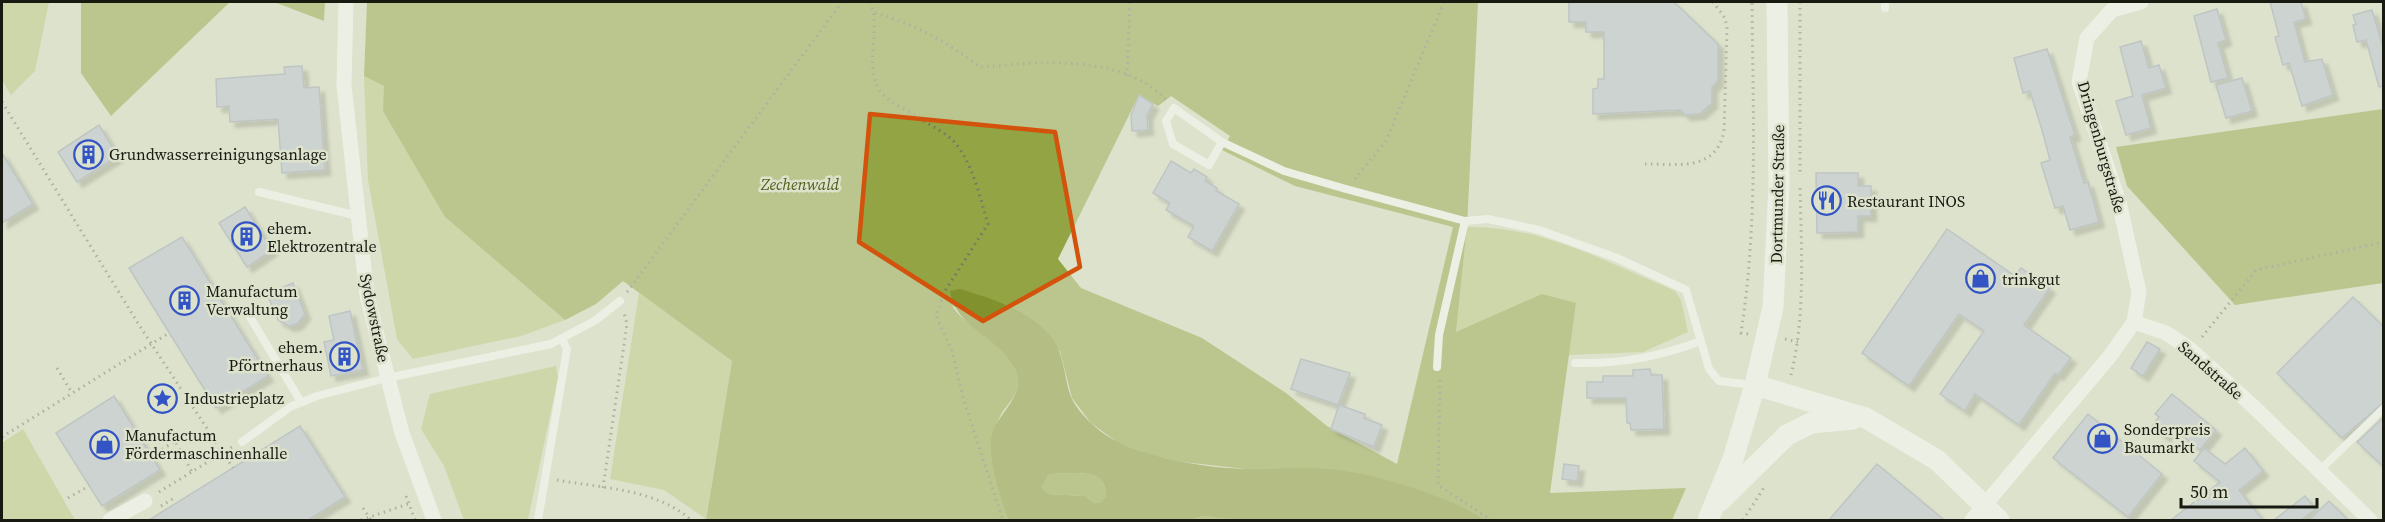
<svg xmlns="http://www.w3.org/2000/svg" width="2385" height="522" viewBox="0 0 2385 522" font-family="'Source Serif 4',serif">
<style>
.green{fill:#baca80}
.forest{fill:#92a443;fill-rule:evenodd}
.water{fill:#80912e;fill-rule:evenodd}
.building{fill:#b9c2d7;stroke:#9aa3b7;stroke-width:1.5;filter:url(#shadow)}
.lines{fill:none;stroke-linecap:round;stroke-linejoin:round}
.path{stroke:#747768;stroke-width:3;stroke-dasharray:1.5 4.5;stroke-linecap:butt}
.service{stroke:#fff;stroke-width:8}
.minor{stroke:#fff;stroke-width:15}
.secondary{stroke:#fff;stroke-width:21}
.marked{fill:none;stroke:#d3530d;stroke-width:4.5;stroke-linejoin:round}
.labels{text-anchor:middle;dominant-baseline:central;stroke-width:5;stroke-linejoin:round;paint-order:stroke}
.street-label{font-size:16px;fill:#181a12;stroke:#dde2cc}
.poi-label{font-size:16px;fill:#181a12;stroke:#dde2cc;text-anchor:start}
.park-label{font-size:16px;font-style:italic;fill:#525d18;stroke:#dde2cc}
</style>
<defs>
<filter id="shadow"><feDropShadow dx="5.5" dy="5.5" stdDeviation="1.5" flood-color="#0004"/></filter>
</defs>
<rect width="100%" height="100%" fill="#dde2cc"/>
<g class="green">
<polygon points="2,2 49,2 35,71 11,95 2,80"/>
<polygon points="364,76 385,86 445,217 565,320 521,336 413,359 397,339 368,180"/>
<path d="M1467 227C1540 225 1609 263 1675 291L1681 300 1688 332 1643 352 1568 355 1576 304 1456 332Z"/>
<polygon points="639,293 732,361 706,519 664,490 610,479"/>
<polygon points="556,366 558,378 528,520 464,520 444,466 421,429 430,394"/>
<polygon points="23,429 75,520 2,520 2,443"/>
</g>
<g class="forest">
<polygon points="81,2 230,2 111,116 81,73"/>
<polygon points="274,2 325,2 324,21"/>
<path d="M367 2H1478L1467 227 1456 332 1542 294 1576 303 1550 493 1686 488 1672 520H1485L1430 494 1381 479 1319 468 1246 469 1182 462 1148 454 1117 442 1091 423 1072 398 1060 351 952 306C969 331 1005 340 1016 371 1025 398 1001 404 997 425 992 454 1000 493 1008 520H706L732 361 623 281 596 304 565 320 445 217 383 111 384 86 364 76ZM1139 95 1158 106 1171 96 1230 136 1222 150 1295 186 1453 227 1397 464 1327 426 1286 393 1202 338 1081 288 1058 259Z"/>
<polygon points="2383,109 2383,283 2235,305 2127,186 2116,147"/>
<path d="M1075 473C1091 473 1106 475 1106 496L1101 502 1094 503 1085 496 1047 494 1042 488 1049 474Z"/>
<polygon points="1204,516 1241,519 1243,520 1189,520"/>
</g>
<path class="water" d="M960 289C992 299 1024 308 1048 333 1065 351 1063 375 1071 397 1079 415 1102 435 1120 443 1159 460 1206 468 1249 469 1271 469 1294 467 1317 468 1365 470 1445 494 1485 520H1243L1204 516 1189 520H1008C1001 498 989 464 991 440 994 413 1028 398 1015 369 999 335 956 330 950 291ZM1075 473C1091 473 1106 475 1106 496L1101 502 1094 503 1085 496 1048 494 1042 488 1049 474Z"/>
<g class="building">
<polygon points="1569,2 1674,2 1718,44 1718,81 1712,87 1712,103 1700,114 1685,115 1680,110 1593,114 1593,89 1598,88 1598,79 1604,79 1604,32 1586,32 1586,22 1569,22"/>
<polygon points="2270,2 2301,2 2306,19 2294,22 2305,62 2322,59 2333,95 2302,106 2289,63 2283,65 2275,37 2279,36"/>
<polygon points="2217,9 2226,40 2218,43 2228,78 2211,82 2194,16"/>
<polygon points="2372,10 2384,51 2384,86 2379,87 2366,40 2357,42 2353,25 2356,24 2353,15"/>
<polygon points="2141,41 2149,68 2159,65 2166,88 2142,95 2151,128 2126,135 2116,101 2133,96 2120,47"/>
<polygon points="2047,49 2075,135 2070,137 2084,183 2088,182 2099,222 2070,230 2063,206 2055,208 2041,163 2050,160 2042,130 2030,91 2023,93 2014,58"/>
<polygon points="302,66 304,88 319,87 325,170 282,173 278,119 230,122 229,106 217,107 216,79 285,74 284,67"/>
<polygon points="2242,78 2252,111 2226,118 2216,85"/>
<polygon points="1139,95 1153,104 1147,115 1148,130 1132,131 1131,115"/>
<polygon points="99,125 118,156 77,182 58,152"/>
<polygon points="2,153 33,204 2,223"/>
<polygon points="1171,161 1191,173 1194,169 1207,177 1205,181 1217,188 1216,191 1239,204 1212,251 1188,237 1194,226 1166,210 1170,203 1153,193"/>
<polygon points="1816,173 1858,173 1858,186 1871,186 1871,216 1858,216 1858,232 1817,233"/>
<polygon points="245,207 272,250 247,267 219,223"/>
<polygon points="1947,229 2015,276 2021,268 2050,288 2024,325 2071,358 2058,375 2055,373 2019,425 1975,394 1965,411 1940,394 1984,331 1959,314 1909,386 1862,353"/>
<polygon points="182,237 268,376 216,408 129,268"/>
<polygon points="293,283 305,314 297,324 289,326 278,320 267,294"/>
<polygon points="2353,297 2384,327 2384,402 2342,438 2277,373"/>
<polygon points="350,311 363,370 331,376 324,342 334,340 329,316"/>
<polygon points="2147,342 2160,349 2143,376 2131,368"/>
<polygon points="1301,359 1350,373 1338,405 1291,389"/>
<polygon points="1650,369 1651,375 1662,375 1664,429 1631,430 1630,423 1627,423 1626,398 1587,398 1587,382 1603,382 1603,376 1633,376 1633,370"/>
<polygon points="2172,394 2216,430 2200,450 2172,427 2165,437 2152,426 2159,417 2155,414"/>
<polygon points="114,396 160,470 102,506 56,433"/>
<polygon points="1339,405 1365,414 1364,418 1382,425 1374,447 1331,429"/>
<polygon points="2088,414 2162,474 2128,517 2053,458"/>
<polygon points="2384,417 2384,467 2357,442"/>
<polygon points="300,426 345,497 308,520 149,520"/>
<polygon points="2204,448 2225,464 2245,448 2263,471 2239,490 2263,520 2171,520 2220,482 2194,461"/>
<polygon points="1564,464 1579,466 1577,481 1562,479"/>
<polygon points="1877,464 1944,520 1829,520"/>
<polygon points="2305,496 2316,509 2301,520 2274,520"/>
<polygon points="2329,501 2348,520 2309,520"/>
</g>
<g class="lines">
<g class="path">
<path d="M870 2C882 29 863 64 880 91 887 102 907 110 918 117 928 124 940 130 949 137 971 155 980 198 988 224L945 291 936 316 952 351 964 401 1003 520"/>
<polyline points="1800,2 1800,175"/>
<path d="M875 13C917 25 945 41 980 67 1040 62 1122 53 1166 100"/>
<polyline points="1127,76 1130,2"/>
<polyline points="2,102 139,325 233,468"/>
<path d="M1645 164C1677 164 1716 172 1724 131L1727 27 1725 18 1713 2"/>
<polyline points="1355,179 1386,141 1444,2"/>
<polyline points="627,292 842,2"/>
<path d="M1748 334 1741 333C1758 223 1753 113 1752 2"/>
<polyline points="2202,337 2256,270 2384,242"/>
<polyline points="1785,339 1798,342"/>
<polyline points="57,368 72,393"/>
<path d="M1791 375C1806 314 1801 248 1800 185"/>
<polyline points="1440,380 1438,485 1491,520"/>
<polyline points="2,437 169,333"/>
<polyline points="152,456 175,441 192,472"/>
<path d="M557 480C601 488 657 489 691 520"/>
<polyline points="603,488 627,324 624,313"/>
<polyline points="159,492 232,447"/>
<polyline points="406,496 415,520"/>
<polyline points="68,498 89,486"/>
<polyline points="161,506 176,497"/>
<polyline points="363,508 371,520"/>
<polyline points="361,520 408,504"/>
<polyline points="1743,520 1765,486"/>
</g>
<g class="service">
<polyline points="1885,2 1885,8"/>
<polyline points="1222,142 1174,108 1166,121 1173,144 1209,165 1222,142 1284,171 1346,189 1465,221 1488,219 1539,230 1617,258 1686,290 1709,369 1719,381 1753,385"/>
<polyline points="259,192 358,216"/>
<polyline points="247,312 301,402"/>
<path d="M1575 363C1622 364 1657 357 1701 341"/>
<polyline points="1437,367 1439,335 1465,221"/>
<polyline points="242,442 290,407 317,396 387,378 551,344 596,320 620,301"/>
<polyline points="2319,471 2384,408"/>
<polyline points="538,520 567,349 562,339"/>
</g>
<g class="minor">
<polyline points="346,2 344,85 367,296 402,433 434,520"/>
<polyline points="2134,322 2139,292 2119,202 2079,82 2087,38 2112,10 2141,2"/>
<polyline points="110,520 145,501"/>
<polyline points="1972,520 2110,356 2134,322 2166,333 2190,349 2256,409 2370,520"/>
</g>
<g class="secondary">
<polyline points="1755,385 1866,418 1937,460 1999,520"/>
<polyline points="1720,501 1787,435 1811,423 1853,419"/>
<polyline points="1708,520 1733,459 1755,385 1773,307 1779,186 1777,2"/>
</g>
</g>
<path d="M0 0H2385V522H0ZM870 114 1055 132 1080 267 983 321 859 242Z" fill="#dde2cc" fill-opacity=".55" fill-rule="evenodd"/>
<path class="marked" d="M870 114 1055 132 1080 267 983 321 859 242Z"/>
<defs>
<symbol id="building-ring" viewBox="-11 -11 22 22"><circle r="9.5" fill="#dde2cc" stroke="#3354c5" stroke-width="1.5"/><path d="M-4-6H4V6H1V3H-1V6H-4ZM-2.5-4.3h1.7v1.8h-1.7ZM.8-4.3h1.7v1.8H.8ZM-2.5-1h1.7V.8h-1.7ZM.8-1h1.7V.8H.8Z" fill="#3354c5"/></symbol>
<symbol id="restaurant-ring" viewBox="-11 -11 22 22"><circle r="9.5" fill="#dde2cc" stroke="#3354c5" stroke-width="1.5"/><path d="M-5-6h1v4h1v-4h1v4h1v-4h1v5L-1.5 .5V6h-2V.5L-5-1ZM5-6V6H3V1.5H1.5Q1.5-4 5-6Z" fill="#3354c5"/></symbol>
<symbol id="shop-ring" viewBox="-11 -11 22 22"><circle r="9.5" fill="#dde2cc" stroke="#3354c5" stroke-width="1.5"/><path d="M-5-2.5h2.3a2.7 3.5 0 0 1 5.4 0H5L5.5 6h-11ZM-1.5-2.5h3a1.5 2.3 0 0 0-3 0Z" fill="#3354c5"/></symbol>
<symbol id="sight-ring" viewBox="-11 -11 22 22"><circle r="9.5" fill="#dde2cc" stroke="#3354c5" stroke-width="1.5"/><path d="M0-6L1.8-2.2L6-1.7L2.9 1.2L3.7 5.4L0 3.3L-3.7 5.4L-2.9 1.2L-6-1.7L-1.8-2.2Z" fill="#3354c5"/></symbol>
</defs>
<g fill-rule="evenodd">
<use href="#building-ring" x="72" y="138" width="33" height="33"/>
<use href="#restaurant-ring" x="1810" y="184" width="33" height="33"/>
<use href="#building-ring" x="230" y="220" width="33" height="33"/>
<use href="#shop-ring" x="1964" y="262" width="33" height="33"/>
<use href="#building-ring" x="168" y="284" width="33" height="33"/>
<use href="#building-ring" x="328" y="340" width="33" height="33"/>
<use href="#sight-ring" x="146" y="382" width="33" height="33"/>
<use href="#shop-ring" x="2086" y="422" width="33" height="33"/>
<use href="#shop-ring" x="88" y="428" width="33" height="33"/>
</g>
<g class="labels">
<g class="street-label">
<text transform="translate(2102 147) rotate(74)">Dringenburgstraße</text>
<text transform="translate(1777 194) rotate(-89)">Dortmunder Straße</text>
<text transform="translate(375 318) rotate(78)">Sydowstraße</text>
<text transform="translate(2211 370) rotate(41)">Sandstraße</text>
</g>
<g class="poi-label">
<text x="109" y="154">Grundwasserreinigungsanlage</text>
<text x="1847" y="201">Restaurant INOS</text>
<text x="267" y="228">ehem.<tspan x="267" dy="18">Elektrozentrale</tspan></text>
<text x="2002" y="279">trinkgut</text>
<text x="206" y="291">Manufactum<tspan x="206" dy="18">Verwaltung</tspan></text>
<text x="323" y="347" text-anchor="end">ehem.<tspan x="323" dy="18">Pförtnerhaus</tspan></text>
<text x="184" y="398">Industrieplatz</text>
<text x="2124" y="429">Sonderpreis<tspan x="2124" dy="18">Baumarkt</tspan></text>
<text x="125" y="435">Manufactum<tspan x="125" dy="18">Fördermaschinenhalle</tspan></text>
</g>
<g class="park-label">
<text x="800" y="184">Zechenwald</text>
</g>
</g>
<rect width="2385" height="522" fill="none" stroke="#181a12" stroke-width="6"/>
<path d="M2181 498v9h136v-9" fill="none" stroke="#181a12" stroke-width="3"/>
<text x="2190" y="498" font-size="18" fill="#181a12" stroke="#dde2cc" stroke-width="4.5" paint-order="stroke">50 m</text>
</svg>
